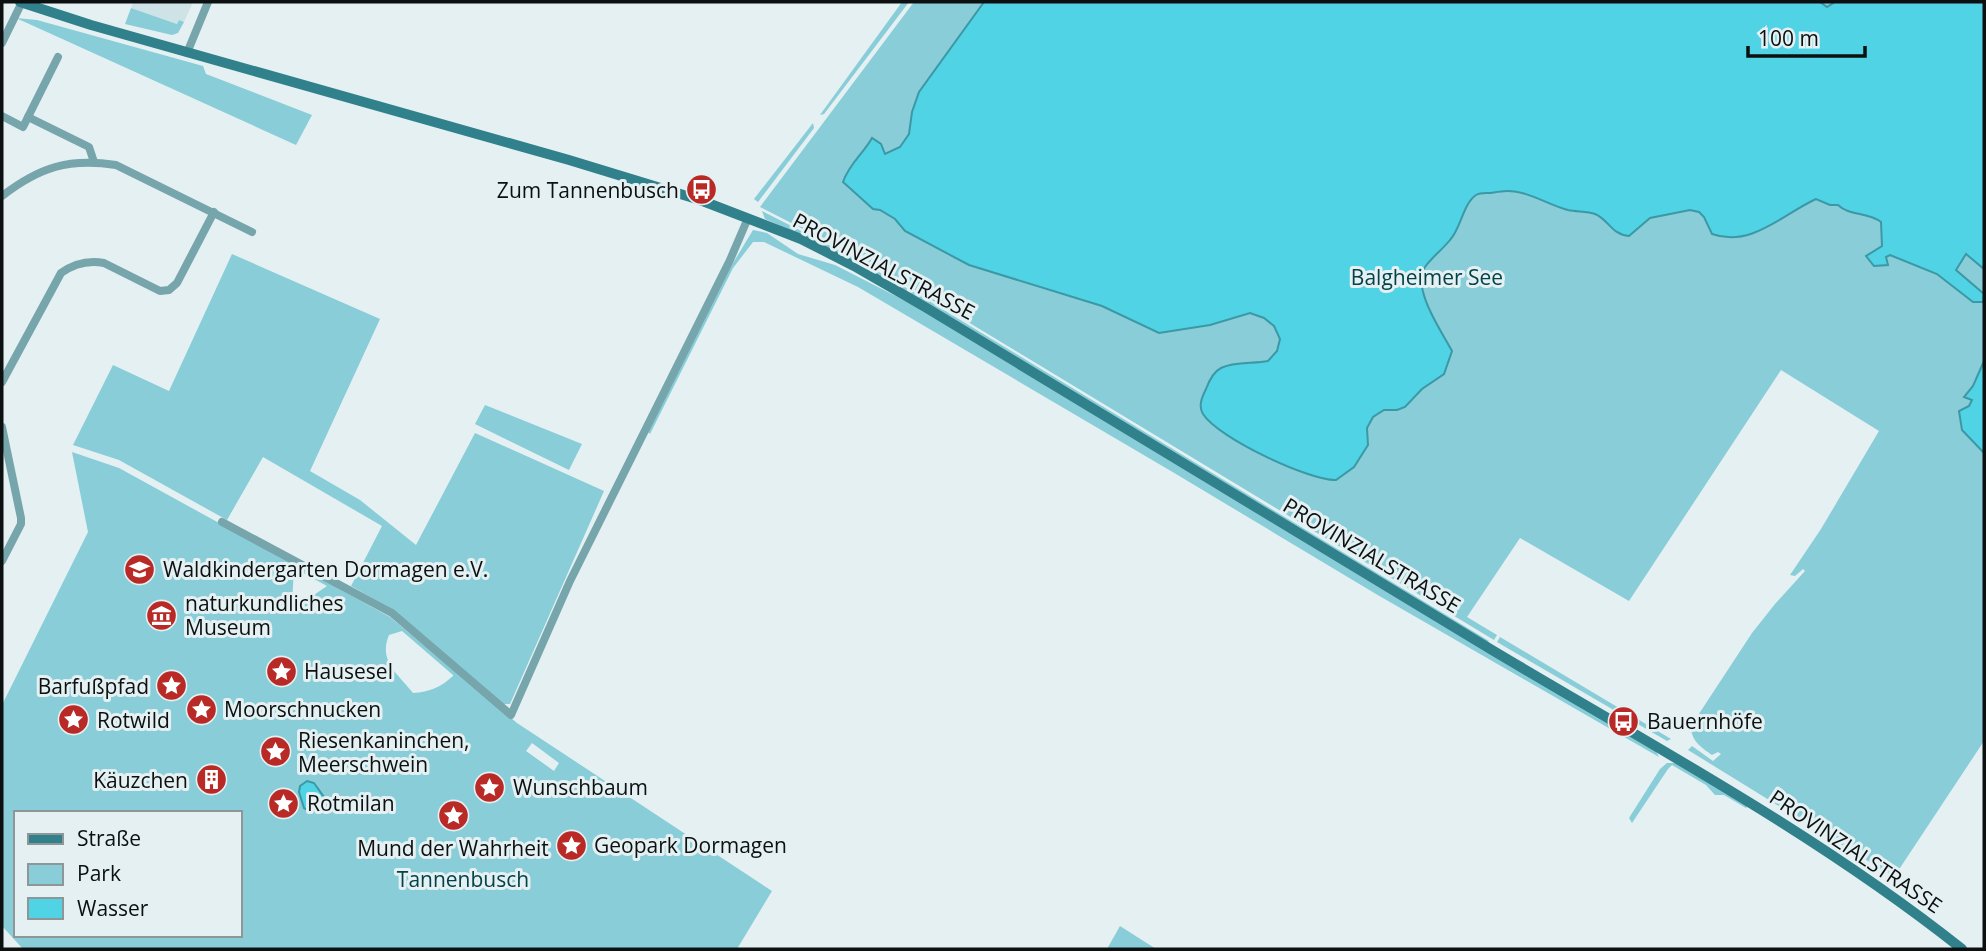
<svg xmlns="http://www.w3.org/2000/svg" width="1986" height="951" viewBox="0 0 1986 951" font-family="'Open Sans',sans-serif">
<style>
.built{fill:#cee3e6}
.green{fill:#88cdd8;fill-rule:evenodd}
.water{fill:#50d3e5;stroke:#3c98a5;stroke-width:2}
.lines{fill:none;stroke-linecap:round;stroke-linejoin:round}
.minor{stroke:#76a5ac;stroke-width:8}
.secondary{stroke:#31818c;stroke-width:10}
.labels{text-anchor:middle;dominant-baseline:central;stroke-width:6;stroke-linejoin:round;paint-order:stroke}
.poi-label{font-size:21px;fill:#0c1011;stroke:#e4f0f2;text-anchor:start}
.street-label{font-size:21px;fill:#0c1011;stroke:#e4f0f2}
.park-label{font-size:21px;fill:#04424a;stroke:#e4f0f2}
</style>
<rect width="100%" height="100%" fill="#e4f0f2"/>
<polygon class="built" points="133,2 193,2 184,22 179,20 178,24 131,8"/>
<g class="green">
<polygon points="902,2 909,2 824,114 820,115"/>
<path d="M914 2H1984V741L1894 877 1688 750 1692 746 1713 761 1721 754 1718 752 1712 755C1701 747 1691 741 1691 726L1752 633 1775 604 1805 571 1803 569 1795 576 1790 575 1821 529 1879 431 1781 370 1629 601 1520 538 1467 617 1497 635 1494 640 930 299 858 257 760 207Z"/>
<polygon points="131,8 177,24 179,20 184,22 178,33 172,35 125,24"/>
<polygon points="16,18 37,20 203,66 206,74 312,115 296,145"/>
<polygon points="813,123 814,128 758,202 754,199"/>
<polygon points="762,211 858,260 929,301 1489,641 1488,642 797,233 765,219"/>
<polygon points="753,230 767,233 798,254 835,265 923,310 1656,751 1659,757 1376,594 1176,474 858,287 764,242 753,242 733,268 650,434 647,431 730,268"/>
<polygon points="232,254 380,319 310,471 360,500 416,545 475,433 604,491 510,704 503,704 392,609 351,586 382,526 263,457 227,520 119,460 73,445 113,365 169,391"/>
<polygon points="485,405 582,444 569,470 475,424"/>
<path d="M72 452 119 468 390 617 517 723 772 891 737 949H23L2 926V705L88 532ZM294 568 327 586 298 606 292 603ZM402 631 453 675V676C441 687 430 692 413 693 398 674 378 661 389 635ZM532 743 559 763 554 771 526 751ZM16 813H240V935H16Z"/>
<polygon points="1500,637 1671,739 1667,741 1497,642"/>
<polygon points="1667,763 1676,763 1748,806 1746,808 1724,795 1715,795 1706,785 1672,765 1668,769 1632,823 1629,818 1660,769"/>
<polygon points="1120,926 1156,949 1107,949"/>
</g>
<g class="water">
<path d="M984 2H1820L1827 7 1835 2H1984V269L1966 254 1956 270 1984 294 1983 302H1973L1937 274 1890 255 1886 257 1888 265 1874 266 1866 256 1882 246 1881 222C1868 212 1849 216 1838 205H1830L1816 199C1783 214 1751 248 1712 234L1704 217 1699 212 1690 210 1650 218 1629 236C1612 235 1608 219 1595 214 1587 211 1577 212 1568 210 1548 205 1529 191 1507 191 1502 191 1497 192 1491 193 1486 193 1481 192 1476 195 1463 204 1461 228 1450 240 1443 249 1431 258 1425 267 1411 288 1442 332 1452 351L1444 374 1422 389 1405 407 1397 410H1384L1373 417 1367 428 1368 445 1354 467 1336 480C1310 481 1218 438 1203 414 1198 406 1202 397 1206 389 1209 381 1213 372 1221 368 1234 361 1254 364 1268 361L1277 351 1280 339 1274 326 1264 318 1250 313 1210 325 1159 333 1102 306 969 265 905 231 895 219 880 210 873 209 843 182C849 164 863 154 872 138L881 144 885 154 900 147 909 134 912 112 919 92Z"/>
<polygon points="1984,361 1984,453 1962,430 1959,411 1969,406 1972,400 1964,397 1973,386"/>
<polygon points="307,781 314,783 324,797 322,806 319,808 312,806 311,812 304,808 299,792 300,786"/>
</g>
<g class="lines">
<g class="minor">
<polyline points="2,43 22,2"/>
<polyline points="187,53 208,2"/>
<polyline points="2,116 23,127 58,57"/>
<polyline points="28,117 89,147 94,162"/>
<path d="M2 196C40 167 68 158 116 165L252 232"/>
<path d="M2 382 61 273C75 263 88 260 104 263L160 291 169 290 177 283 214 212"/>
<polyline points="2,427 21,518 21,524 2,561"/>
<polyline points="222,522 392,613 511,715 570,581 730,260 748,218"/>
</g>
<path class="secondary" d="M20 2 91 25 569 160 700 200 801 239 854 266 925 307C1115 420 1302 537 1492 650 1651 745 1816 833 1962 949"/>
</g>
<defs>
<symbol id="bus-disc" viewBox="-11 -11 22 22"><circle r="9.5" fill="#b92a26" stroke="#e4f0f2"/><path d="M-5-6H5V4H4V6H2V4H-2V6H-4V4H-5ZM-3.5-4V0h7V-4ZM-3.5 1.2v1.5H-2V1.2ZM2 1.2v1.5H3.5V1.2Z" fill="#fff"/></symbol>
<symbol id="school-disc" viewBox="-11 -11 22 22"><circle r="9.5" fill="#b92a26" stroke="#e4f0f2"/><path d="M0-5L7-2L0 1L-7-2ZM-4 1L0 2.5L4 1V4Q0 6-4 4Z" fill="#fff"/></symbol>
<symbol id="museum-disc" viewBox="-11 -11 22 22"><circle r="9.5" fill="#b92a26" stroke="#e4f0f2"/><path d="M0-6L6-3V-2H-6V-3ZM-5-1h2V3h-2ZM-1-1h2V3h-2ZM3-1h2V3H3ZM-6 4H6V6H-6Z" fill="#fff"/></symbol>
<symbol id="sight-disc" viewBox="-11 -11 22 22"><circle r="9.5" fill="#b92a26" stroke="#e4f0f2"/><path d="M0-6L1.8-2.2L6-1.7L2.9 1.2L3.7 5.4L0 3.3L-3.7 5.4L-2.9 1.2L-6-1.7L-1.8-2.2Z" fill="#fff"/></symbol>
<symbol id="building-disc" viewBox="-11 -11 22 22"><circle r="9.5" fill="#b92a26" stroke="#e4f0f2"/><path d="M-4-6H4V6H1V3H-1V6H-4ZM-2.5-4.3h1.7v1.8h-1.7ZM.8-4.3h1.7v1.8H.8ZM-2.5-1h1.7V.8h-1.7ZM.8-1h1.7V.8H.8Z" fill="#fff"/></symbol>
</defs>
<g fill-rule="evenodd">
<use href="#bus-disc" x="684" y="172" width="35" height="35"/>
<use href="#school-disc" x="122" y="552" width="35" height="35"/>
<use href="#museum-disc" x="144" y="598" width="35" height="35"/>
<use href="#sight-disc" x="264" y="654" width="35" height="35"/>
<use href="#sight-disc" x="154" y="668" width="35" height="35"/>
<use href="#sight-disc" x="184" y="692" width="35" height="35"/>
<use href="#sight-disc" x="56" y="702" width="35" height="35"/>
<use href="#bus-disc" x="1606" y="704" width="35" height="35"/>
<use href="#sight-disc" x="258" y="734" width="35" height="35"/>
<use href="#building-disc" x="194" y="762" width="35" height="35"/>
<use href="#sight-disc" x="472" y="770" width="35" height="35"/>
<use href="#sight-disc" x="266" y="786" width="35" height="35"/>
<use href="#sight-disc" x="436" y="798" width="35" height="35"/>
<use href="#sight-disc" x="554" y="828" width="35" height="35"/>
</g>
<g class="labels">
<g class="poi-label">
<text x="679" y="190" text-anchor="end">Zum Tannenbusch</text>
<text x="163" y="569">Waldkindergarten Dormagen e.V.</text>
<text x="185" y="603">naturkundliches<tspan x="185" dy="24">Museum</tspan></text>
<text x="304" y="671">Hausesel</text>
<text x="149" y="686" text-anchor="end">Barfußpfad</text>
<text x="224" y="709">Moorschnucken</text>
<text x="97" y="720">Rotwild</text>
<text x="1647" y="721">Bauernhöfe</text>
<text x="298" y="740">Riesenkaninchen,<tspan x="298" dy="24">Meerschwein</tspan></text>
<text x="188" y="780" text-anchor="end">Käuzchen</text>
<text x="513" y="787">Wunschbaum</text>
<text x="307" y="803">Rotmilan</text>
<text x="594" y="845">Geopark Dormagen</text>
<text x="453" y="848" text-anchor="middle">Mund der Wahrheit</text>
</g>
<g class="street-label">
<text transform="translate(884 266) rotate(28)">PROVINZIALSTRASSE</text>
<text transform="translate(1372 555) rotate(31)">PROVINZIALSTRASSE</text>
<text transform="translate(1856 851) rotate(34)">PROVINZIALSTRASSE</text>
</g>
<g class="park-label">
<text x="1427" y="277">Balgheimer See</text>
<text x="463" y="879">Tannenbusch</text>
</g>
</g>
<rect width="1986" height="951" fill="none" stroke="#0c1011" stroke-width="7"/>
<rect x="14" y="811" width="228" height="126" fill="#e4f0f2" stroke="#8e9698" stroke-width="2"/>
<rect x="28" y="834" width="35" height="10" fill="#31818c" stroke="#8e9698" stroke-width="2"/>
<text x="77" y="846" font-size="21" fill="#0c1011">Straße</text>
<rect x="28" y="864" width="35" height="21" fill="#88cdd8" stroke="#8e9698" stroke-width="2"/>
<text x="77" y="881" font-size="21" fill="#0c1011">Park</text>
<rect x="28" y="898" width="35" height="21" fill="#50d3e5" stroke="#8e9698" stroke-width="2"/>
<text x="77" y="916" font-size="21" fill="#0c1011">Wasser</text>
<path d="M1748 46v10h117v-10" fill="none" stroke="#0c1011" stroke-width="3.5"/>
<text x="1758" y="46" font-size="21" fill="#0c1011" stroke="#e4f0f2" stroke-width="5" paint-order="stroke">100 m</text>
</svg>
